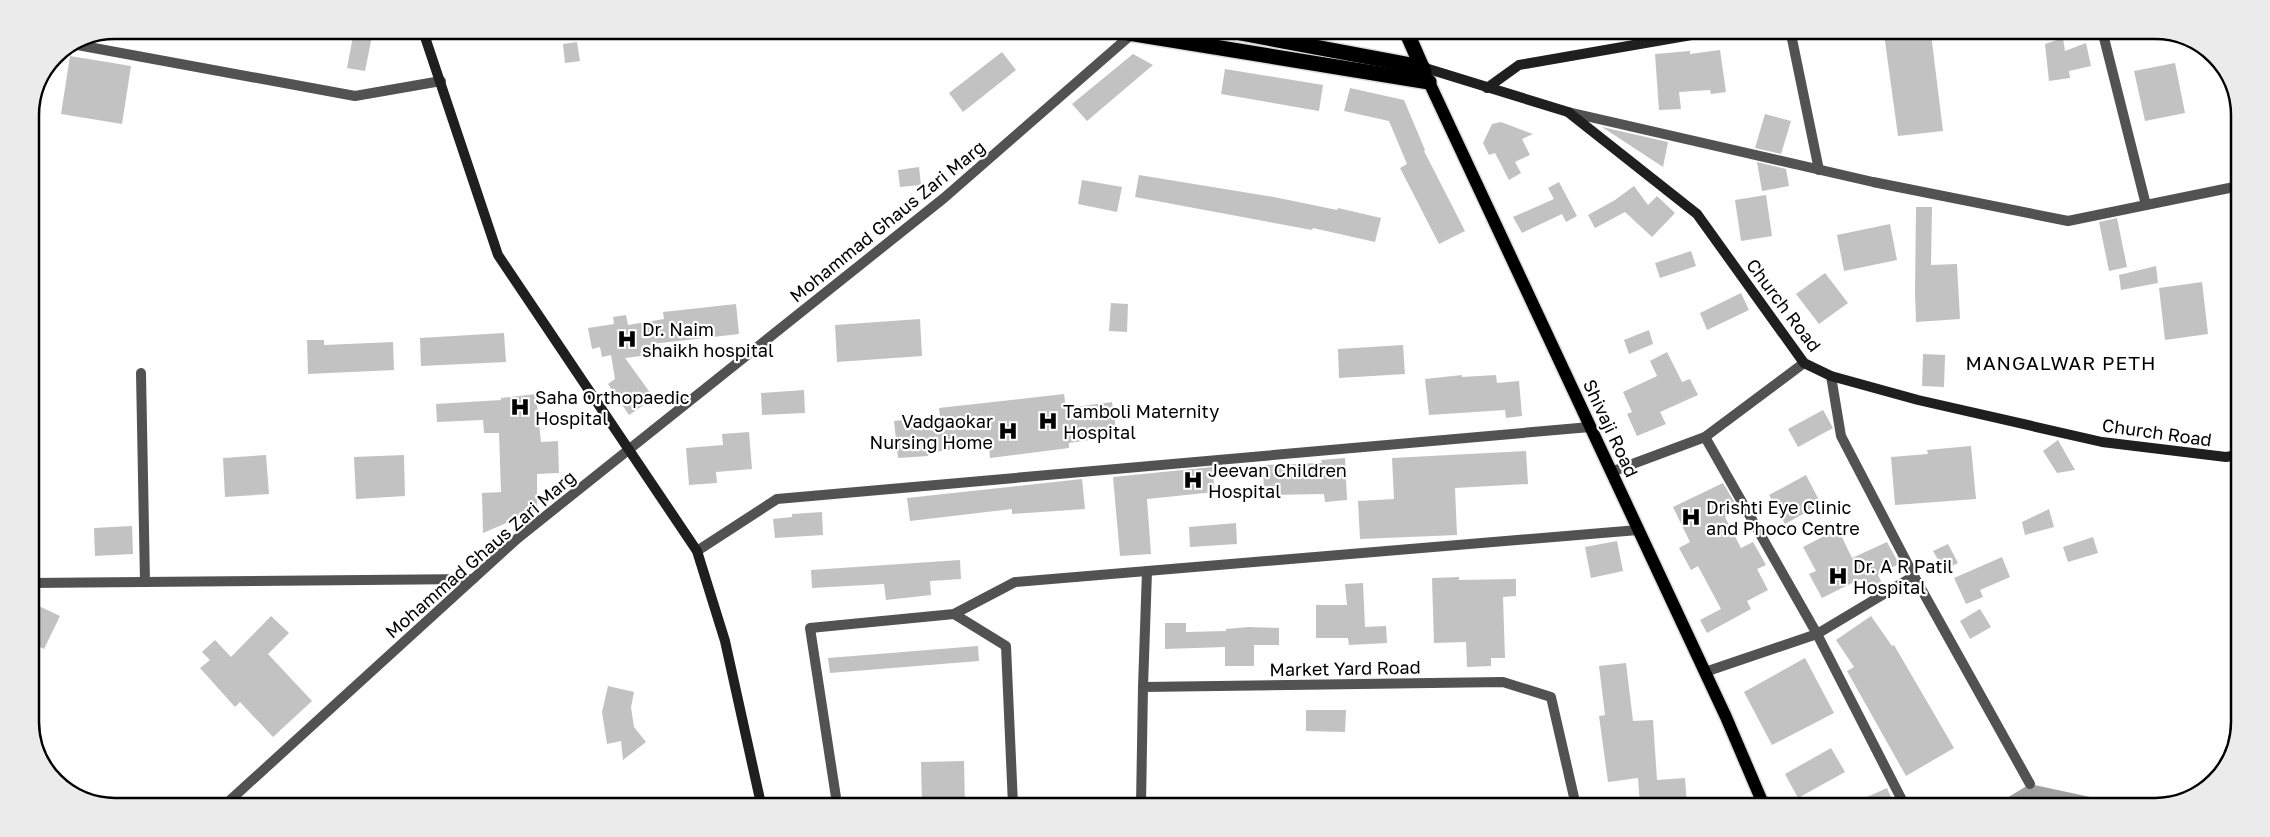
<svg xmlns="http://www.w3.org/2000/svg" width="2270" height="837" viewBox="0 0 2270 837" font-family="'Golos Text',sans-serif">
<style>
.water{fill:#a0a0a0}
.building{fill:#c2c2c2}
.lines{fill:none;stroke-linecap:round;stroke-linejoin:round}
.primary-casing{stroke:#dbdbdb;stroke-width:15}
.highway-casing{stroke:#dbdbdb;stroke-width:18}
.street{stroke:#525252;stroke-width:10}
.secondary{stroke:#1f1f1f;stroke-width:10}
.primary{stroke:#000;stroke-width:12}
.highway{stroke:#000;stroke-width:15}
.labels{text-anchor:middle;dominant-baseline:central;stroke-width:4.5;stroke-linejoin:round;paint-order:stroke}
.street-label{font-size:18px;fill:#000;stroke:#fff}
.poi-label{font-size:18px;fill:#000;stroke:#fff;text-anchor:start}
.neighbourhood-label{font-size:19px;letter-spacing:1px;fill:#000;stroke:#fff}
.rim{fill:none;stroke:#000;stroke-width:2.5}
</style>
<rect width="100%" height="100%" fill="#fff"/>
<polygon class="water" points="2030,784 2109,801 2111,807 1992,807"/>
<g class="building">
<polygon points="354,31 373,31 365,71 347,68"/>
<polygon points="1884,34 1931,34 1943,131 1898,136"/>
<polygon points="2063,38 2065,51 2086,43 2091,66 2069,71 2070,78 2049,81 2045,44"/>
<polygon points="577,42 580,61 565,63 563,44"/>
<polygon points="1720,50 1726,92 1711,94 1710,90 1679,92 1681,109 1659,110 1655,54 1690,51 1690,54"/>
<polygon points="1002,52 1016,70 963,112 949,93"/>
<polygon points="1133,54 1153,65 1087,121 1072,104"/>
<polygon points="70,56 131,66 122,124 61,114"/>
<polygon points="2175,63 2185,113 2145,121 2134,71"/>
<polygon points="1225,69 1323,85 1319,111 1221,94"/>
<polygon points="1350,88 1404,100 1425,150 1424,151 1465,231 1439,244 1400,168 1407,164 1389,121 1344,111"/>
<polygon points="1765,114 1791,121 1781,154 1755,148"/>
<polygon points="1501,122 1533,134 1522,139 1530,155 1515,162 1521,173 1509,180 1495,153 1489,155 1483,143 1492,124"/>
<polygon points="1602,127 1668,142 1663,167"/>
<polygon points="1757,162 1786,169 1789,186 1762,191"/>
<polygon points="919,167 921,185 900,187 898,170"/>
<polygon points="1139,175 1274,197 1337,210 1338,208 1381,218 1375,242 1313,228 1312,230 1135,197"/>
<polygon points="1082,180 1122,187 1117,212 1078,204"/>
<polygon points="1559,182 1577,216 1566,222 1562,214 1522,233 1513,217 1554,199 1548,188"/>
<polygon points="1634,186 1648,205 1657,196 1675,213 1652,237 1625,212 1595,228 1588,215 1615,200"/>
<polygon points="1766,195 1772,236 1741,241 1735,200"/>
<polygon points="1916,207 1932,207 1931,265 1957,264 1960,319 1916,322 1915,291"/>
<polygon points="2117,218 2127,267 2109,271 2099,222"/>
<polygon points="1890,224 1897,260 1844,271 1837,235"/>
<polygon points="1691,251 1696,266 1660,278 1655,263"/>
<polygon points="2156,266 2158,283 2121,290 2119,275"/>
<polygon points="1825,273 1848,303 1819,324 1796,294"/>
<polygon points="2202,282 2208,334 2165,340 2159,288"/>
<polygon points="1741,293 1749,310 1707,330 1700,313"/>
<polygon points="1111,303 1128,304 1127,332 1109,331"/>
<polygon points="736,304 739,334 652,344 653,351 648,351 649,355 625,358 654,398 629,415 608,384 615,379 611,355 602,357 600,347 592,349 588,328 614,324 613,317 626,315 628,325 664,319 663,312"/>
<polygon points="920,319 922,356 837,362 835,325"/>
<polygon points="1649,330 1653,344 1629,354 1624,340"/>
<polygon points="504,333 506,362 421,366 420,338"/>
<polygon points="307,340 324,340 324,345 393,342 394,370 308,374"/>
<polygon points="1403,345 1405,374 1339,378 1338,349"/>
<polygon points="1667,352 1682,382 1690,379 1698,395 1660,412 1666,424 1637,436 1627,414 1632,412 1623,392 1657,376 1650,361"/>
<polygon points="1923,354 1945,355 1944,387 1922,386"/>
<polygon points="1462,375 1462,377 1496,375 1497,383 1519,381 1522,416 1506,418 1505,410 1429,415 1425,379"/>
<polygon points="804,390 805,413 762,415 761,393"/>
<polygon points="536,394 541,442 558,441 559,473 537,474 537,510 483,533 482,493 501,492 499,433 484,433 483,420 437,422 436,404 501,400 501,398"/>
<polygon points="1064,394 1066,408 1112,402 1117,436 1069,443 1069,448 990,458 989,444 928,453 928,456 898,458 894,421 940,416 939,408"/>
<polygon points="1823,410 1833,428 1798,447 1788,429"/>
<polygon points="749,432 752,469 716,472 717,483 689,485 686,448 723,445 722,434"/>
<polygon points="2058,440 2075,470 2057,473 2043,451"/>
<polygon points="1971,446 1976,499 1895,505 1891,457 1928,454 1927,450"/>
<polygon points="1526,451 1528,484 1455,488 1457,535 1360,539 1358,501 1394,499 1392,458"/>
<polygon points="266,455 269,494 225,497 223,458"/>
<polygon points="404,455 405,496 356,499 354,457"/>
<polygon points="1345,458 1347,500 1325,502 1324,494 1264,495 1263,465 1322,463 1321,460"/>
<polygon points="1212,467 1215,492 1147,499 1151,554 1120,556 1113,477"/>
<polygon points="1806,475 1821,504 1785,524 1769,495"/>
<polygon points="1082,479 1085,509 1012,514 1012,509 910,521 907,498"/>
<polygon points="1723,483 1739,510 1725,517 1741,548 1753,542 1766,565 1757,569 1768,590 1747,601 1751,609 1707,633 1700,620 1721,609 1698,566 1691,570 1679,548 1690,542 1673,507"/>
<polygon points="2049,509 2054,527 2025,535 2022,522"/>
<polygon points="822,512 823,535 775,538 773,519 792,517 792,514"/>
<polygon points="1236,523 1237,544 1190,547 1189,527"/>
<polygon points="132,526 133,554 95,556 94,528"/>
<polygon points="1838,529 1852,558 1887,542 1899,564 1878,575 1882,583 1867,591 1860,579 1822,598 1809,574 1816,571 1803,547"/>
<polygon points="2093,537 2098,553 2068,562 2063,547"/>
<polygon points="1617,541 1623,571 1591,578 1585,547"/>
<polygon points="1948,544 1958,563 1944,570 1933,551"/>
<polygon points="2002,557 2010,577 1980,590 1983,597 1966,604 1954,578"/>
<polygon points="960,560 961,579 930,581 931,595 886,600 884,584 812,588 811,570"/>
<polygon points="1459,577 1459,580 1516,579 1516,596 1503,597 1505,658 1491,658 1491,666 1467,667 1466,642 1434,643 1432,578"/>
<polygon points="1363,583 1365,627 1386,626 1387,643 1349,645 1348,638 1316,638 1316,605 1347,605 1345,584"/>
<polygon points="30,602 60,616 44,649 30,642"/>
<polygon points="1980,609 1991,627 1970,639 1960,621"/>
<polygon points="271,616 289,633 268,654 312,701 273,737 240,702 235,707 200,668 210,660 202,652 215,640 231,657"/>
<polygon points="1871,616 1892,646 1894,645 1954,748 1906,776 1847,671 1854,667 1836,640"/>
<polygon points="1165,623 1186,623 1186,632 1226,631 1226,629 1248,627 1279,628 1279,645 1254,645 1254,666 1225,666 1225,647 1165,649"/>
<polygon points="978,646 979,661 830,673 828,658"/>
<polygon points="1805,658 1834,713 1772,745 1744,692"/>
<polygon points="1626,663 1633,721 1653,720 1657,780 1685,778 1687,806 1640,806 1638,778 1608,782 1599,716 1605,715 1599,666"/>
<polygon points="608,686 634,692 631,707 634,727 646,742 623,760 621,741 607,744 602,712"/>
<polygon points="1306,710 1346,710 1345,732 1306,731"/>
<polygon points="1831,748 1845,772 1798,798 1785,774"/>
<polygon points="964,761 965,804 922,804 921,762"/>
<polygon points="1887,788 1895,806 1847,806"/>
</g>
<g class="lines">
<defs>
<polyline id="primary" points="1429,82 1726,717 1764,806"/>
<g id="highway">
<polyline points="1122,32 1429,82"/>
<polyline points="1235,32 1422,67"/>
<polyline points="1407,33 1424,72"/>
</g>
</defs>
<use href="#primary" class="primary-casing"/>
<use href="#highway" class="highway-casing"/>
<g class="street">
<polyline points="1791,34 1819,170"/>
<polyline points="2103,34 2146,205"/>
<polyline points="72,44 355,96 441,81"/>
<polyline points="1568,112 1873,182 2068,221 2239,186"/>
<polyline points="141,373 145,582"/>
<polyline points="1831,376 1841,436 1914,576 2030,784"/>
<polyline points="1705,437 1817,634 1905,806"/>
<polyline points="1611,472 1705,437 1804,363"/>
<polyline points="697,551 777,499 1590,427"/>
<polyline points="30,583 473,579"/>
<polyline points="954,614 1006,646 1013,805"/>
<polyline points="1705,672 1817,634 1914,576"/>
<polyline points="1143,687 1147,571"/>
<polyline points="227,803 518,538 944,198 1132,34"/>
<polyline points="837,804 810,628 954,614 1015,582 1638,530"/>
<polyline points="1141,805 1143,687 1503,682 1551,697 1576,806"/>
</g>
<g class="secondary">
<polyline points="423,31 498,255 697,551 725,641 761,804"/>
<polyline points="1422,67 1568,112 1697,214 1804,363 1831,376 1918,400 2102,442 2226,457 2238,455"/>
<polyline points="1487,88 1519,65 1703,33"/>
</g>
<use href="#primary" class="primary"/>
<use href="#highway" class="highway"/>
</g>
<defs>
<symbol id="hospital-bare" viewBox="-9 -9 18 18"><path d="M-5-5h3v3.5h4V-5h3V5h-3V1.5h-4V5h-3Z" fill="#000" stroke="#fff" stroke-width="2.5" paint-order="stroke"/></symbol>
</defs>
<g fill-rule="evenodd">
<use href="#hospital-bare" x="613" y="325" width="28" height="28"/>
<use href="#hospital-bare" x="506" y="393" width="28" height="28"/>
<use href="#hospital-bare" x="1034" y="407" width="28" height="28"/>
<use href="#hospital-bare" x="994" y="417" width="28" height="28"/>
<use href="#hospital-bare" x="1179" y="466" width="28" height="28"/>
<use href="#hospital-bare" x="1677" y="503" width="28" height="28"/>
<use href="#hospital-bare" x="1824" y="562" width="28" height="28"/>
</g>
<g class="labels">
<g class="street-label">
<text transform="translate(887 221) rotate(-39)">Mohammad Ghaus Zari Marg</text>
<text transform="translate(1784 305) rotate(53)">Church Road</text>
<text transform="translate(1611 428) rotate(65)">Shivaji Road</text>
<text transform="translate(2157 432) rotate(8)">Church Road</text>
<text transform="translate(480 554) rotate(-41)">Mohammad Ghaus Zari Marg</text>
<text transform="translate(1345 668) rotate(-1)">Market Yard Road</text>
</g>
<g class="poi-label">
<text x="642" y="329">Dr. Naim<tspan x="642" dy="21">shaikh hospital</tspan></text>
<text x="535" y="397">Saha Orthopaedic<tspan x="535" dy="21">Hospital</tspan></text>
<text x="1063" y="411">Tamboli Maternity<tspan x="1063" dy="21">Hospital</tspan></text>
<text x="993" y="421" text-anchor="end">Vadgaokar<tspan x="993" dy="21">Nursing Home</tspan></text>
<text x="1208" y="470">Jeevan Children<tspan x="1208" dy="21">Hospital</tspan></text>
<text x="1706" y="507">Drishti Eye Clinic<tspan x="1706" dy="21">and Phoco Centre</tspan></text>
<text x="1853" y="566">Dr. A R Patil<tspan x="1853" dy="21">Hospital</tspan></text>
</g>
<g class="neighbourhood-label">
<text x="2061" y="362">MANGALWAR PETH</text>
</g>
</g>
<path d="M0 0H2270V837H0ZM115 39H2155A76 76 0 0 1 2231 115V722A76 76 0 0 1 2155 798H115A76 76 0 0 1 39 722V115A76 76 0 0 1 115 39Z" fill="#ebebeb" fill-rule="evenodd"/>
<path class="rim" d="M115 39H2155A76 76 0 0 1 2231 115V722A76 76 0 0 1 2155 798H115A76 76 0 0 1 39 722V115A76 76 0 0 1 115 39Z"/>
</svg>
